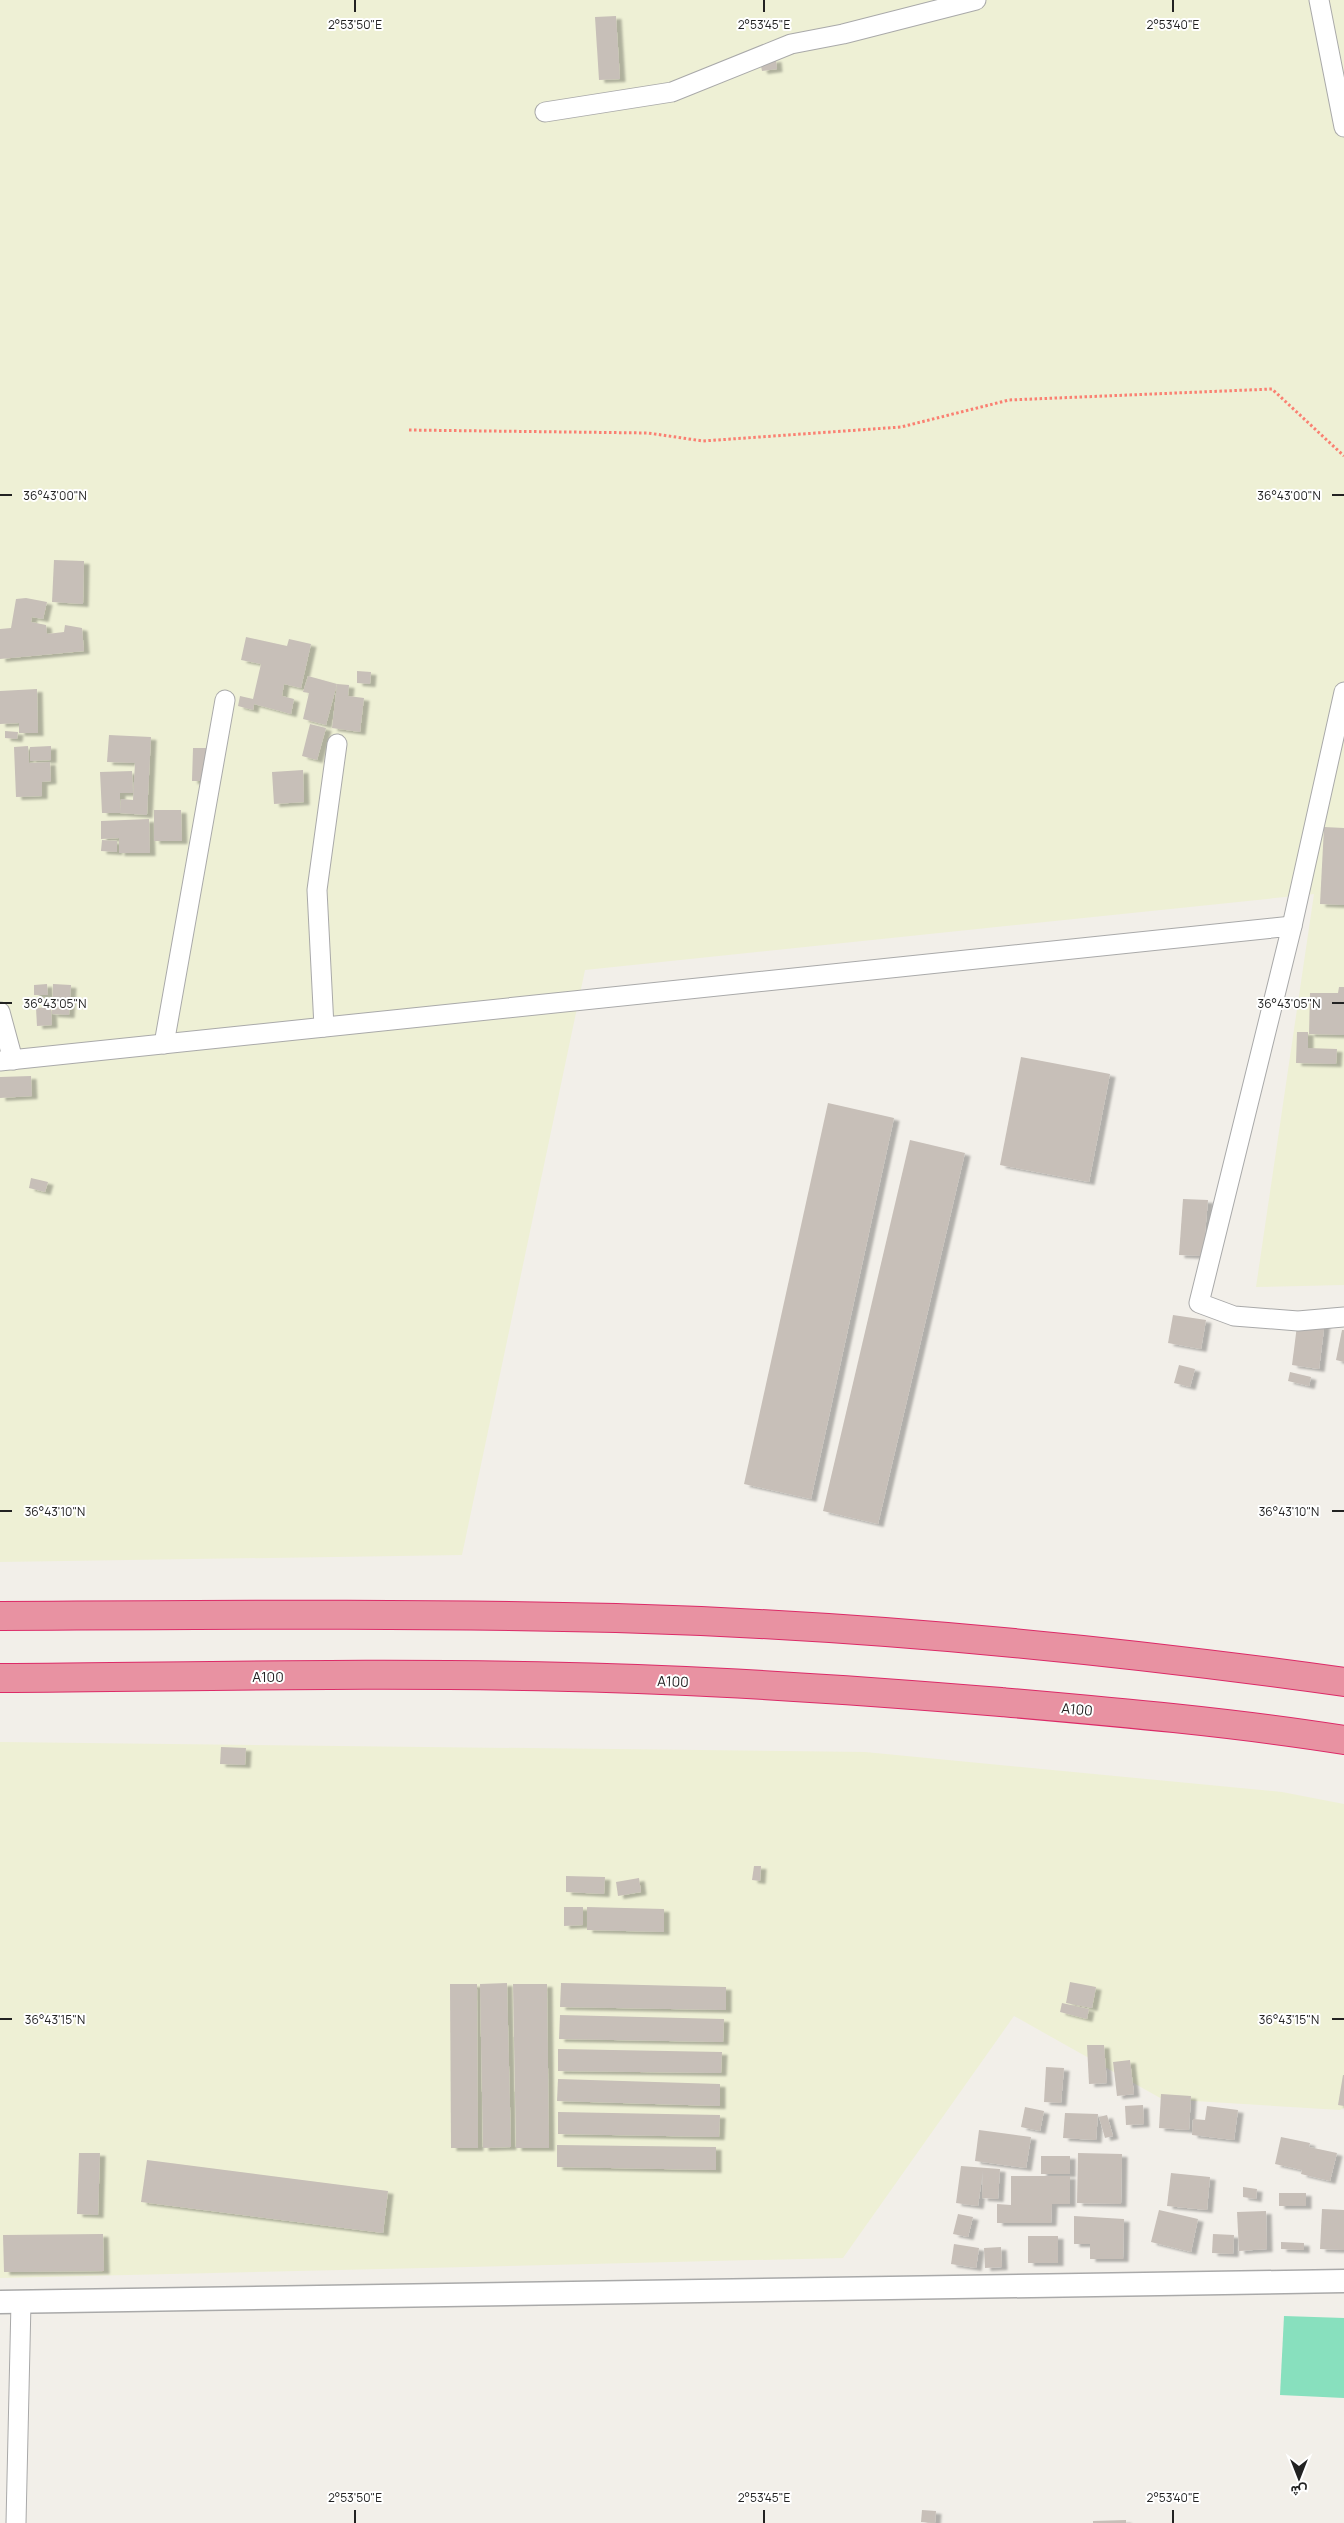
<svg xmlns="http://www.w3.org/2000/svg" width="1344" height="2523" viewBox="0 0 1344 2523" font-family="Manrope,Vazirmatn,sans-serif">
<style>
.farmland{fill:#eef0d5}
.pitch{fill:#88e0be}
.building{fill:#c7bfb8;filter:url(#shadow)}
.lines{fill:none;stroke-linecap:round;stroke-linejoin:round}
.minor-casing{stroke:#a9a9a9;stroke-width:21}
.tertiary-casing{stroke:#a9a9a9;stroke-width:25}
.motorway-casing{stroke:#dc2a67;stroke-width:30}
.path{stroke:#fa8072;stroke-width:3;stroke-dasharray:2.5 2.5;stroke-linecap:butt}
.minor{stroke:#fff;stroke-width:19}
.tertiary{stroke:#fff;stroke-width:22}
.motorway{stroke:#e892a2;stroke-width:28}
.ticks{fill:none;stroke:#222;stroke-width:2}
.labels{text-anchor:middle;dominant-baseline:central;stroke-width:4;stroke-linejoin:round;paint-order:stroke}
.street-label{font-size:14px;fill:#222;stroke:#fff}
.ticks-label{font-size:12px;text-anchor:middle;fill:#222;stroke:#fff;stroke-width:4;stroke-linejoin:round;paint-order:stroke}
</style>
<defs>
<filter id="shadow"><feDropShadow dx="5.5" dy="3" stdDeviation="1" flood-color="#0004"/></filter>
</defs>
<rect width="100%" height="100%" fill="#f2efe9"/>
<g class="farmland">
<polygon points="0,0 1344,0 1344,1285 1256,1287 1314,894 585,970 462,1555 0,1562"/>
<polygon points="0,1742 865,1752 1282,1792 1344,1804 1344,2108 1340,2110 1162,2099 1014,2016 843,2258 0,2278"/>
</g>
<polygon class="pitch" points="1284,2316 1344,2318 1344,2398 1280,2395"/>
<g class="building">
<polygon points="616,16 620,79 599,80 595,17"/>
<polygon points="776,59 777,69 762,71 760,61"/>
<polygon points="54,560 84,561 83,604 52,602"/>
<polygon points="26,598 47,602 43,619 32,617 31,622 46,625 47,634 64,632 65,625 82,628 84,651 0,659 0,629 11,628 16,599"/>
<polygon points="246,637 287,646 289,639 311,644 301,688 284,684 282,696 294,699 291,714 254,704 253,710 238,706 240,696 253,699 261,664 241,660"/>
<polygon points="357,671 371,672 370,684 357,683"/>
<polygon points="308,676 337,684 326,725 303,719 309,693 303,692"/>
<polygon points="337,684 349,685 348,696 364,698 360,732 332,728"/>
<polygon points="37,689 38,733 19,733 19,723 0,724 0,691"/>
<polygon points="310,724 326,728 317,760 302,756"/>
<polygon points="5,731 18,732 17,739 5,738"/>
<polygon points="109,735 151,737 147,815 120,813 121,799 133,800 135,763 107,762"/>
<polygon points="28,746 29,763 50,762 51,781 42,782 42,796 16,797 14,747"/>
<polygon points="51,746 51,760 30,761 30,747"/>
<polygon points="193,748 212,748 211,781 192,781"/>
<polygon points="303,770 304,802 274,804 272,772"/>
<polygon points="132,771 133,793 120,793 120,813 102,813 100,772"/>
<polygon points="154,810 181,810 182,841 154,841"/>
<polygon points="149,819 150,853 119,853 119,838 101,839 101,821"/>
<polygon points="1324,827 1344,828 1344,905 1320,904"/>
<polygon points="102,840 117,841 117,852 101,851"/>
<polygon points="47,984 48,995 34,995 34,985"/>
<polygon points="53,984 71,985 69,1015 52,1014"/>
<polygon points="1339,987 1344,987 1344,1035 1309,1034 1310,993 1338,993"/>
<polygon points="51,1007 52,1025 37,1026 36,1008"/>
<polygon points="1297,1032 1308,1032 1308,1048 1337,1049 1336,1064 1296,1063"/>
<polygon points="1021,1057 1110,1074 1089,1182 1000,1165"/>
<polygon points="31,1076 32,1096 0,1098 0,1077"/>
<polygon points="828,1103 894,1118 811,1499 744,1484"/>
<polygon points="910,1140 965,1153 878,1524 823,1511"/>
<polygon points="31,1178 48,1182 45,1192 29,1188"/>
<polygon points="1183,1199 1208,1200 1203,1256 1179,1255"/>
<polygon points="1173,1315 1206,1320 1201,1349 1168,1343"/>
<polygon points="1298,1318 1325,1321 1319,1369 1292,1365"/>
<polygon points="1342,1330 1344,1330 1344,1362 1336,1360"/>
<polygon points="1179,1365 1195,1369 1190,1387 1174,1383"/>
<polygon points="1290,1372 1311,1377 1309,1386 1288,1381"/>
<polygon points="221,1747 246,1748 245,1765 220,1764"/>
<polygon points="754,1866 761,1866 760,1881 752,1880"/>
<polygon points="566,1876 605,1877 604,1894 566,1892"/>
<polygon points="639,1878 641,1892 618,1896 616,1882"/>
<polygon points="564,1907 583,1907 583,1925 564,1926"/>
<polygon points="587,1907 664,1909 664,1932 587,1930"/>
<polygon points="1070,1982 1096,1987 1092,2008 1066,2003"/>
<polygon points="507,1983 511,2147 483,2148 480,1984"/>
<polygon points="561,1983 726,1987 726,2010 560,2007"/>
<polygon points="450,1984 477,1984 478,2148 451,2148"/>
<polygon points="513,1984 547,1984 549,2148 516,2148"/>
<polygon points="1062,2003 1089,2009 1087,2019 1060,2012"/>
<polygon points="560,2015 724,2019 723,2042 559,2039"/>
<polygon points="1087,2045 1104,2045 1107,2083 1089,2084"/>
<polygon points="558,2049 722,2052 721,2073 558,2071"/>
<polygon points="1130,2060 1134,2094 1117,2096 1113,2062"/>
<polygon points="1046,2067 1064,2068 1061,2103 1044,2102"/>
<polygon points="1343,2075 1344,2075 1344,2106 1338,2105"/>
<polygon points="558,2079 720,2084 720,2106 557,2101"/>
<polygon points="1161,2094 1191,2096 1189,2130 1159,2128"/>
<polygon points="1143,2105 1144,2124 1126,2125 1125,2106"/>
<polygon points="1207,2106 1238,2110 1234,2140 1192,2135 1193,2119 1205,2120"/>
<polygon points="1025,2107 1044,2111 1040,2131 1021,2127"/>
<polygon points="558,2112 720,2115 719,2137 558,2134"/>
<polygon points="1065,2113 1098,2114 1096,2140 1063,2138"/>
<polygon points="1107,2115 1113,2136 1105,2138 1099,2117"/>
<polygon points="979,2130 1031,2137 1026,2168 975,2161"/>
<polygon points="1281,2137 1310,2143 1309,2147 1337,2153 1330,2181 1301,2174 1302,2170 1275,2164"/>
<polygon points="557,2145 716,2147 716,2170 557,2167"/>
<polygon points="79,2153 100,2153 98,2215 77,2214"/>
<polygon points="1078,2153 1122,2154 1121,2204 1077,2203"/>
<rect x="1041" y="2156" width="29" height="18"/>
<polygon points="147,2160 388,2191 383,2233 141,2202"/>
<polygon points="961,2166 1000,2169 998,2199 982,2198 983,2171 978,2206 956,2203"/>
<polygon points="1171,2173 1210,2177 1207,2210 1167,2206"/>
<polygon points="1011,2176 1070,2176 1070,2204 1052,2204 1051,2223 997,2223 997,2204 1011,2205"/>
<polygon points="1243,2187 1257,2189 1256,2199 1243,2197"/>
<rect x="1279" y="2193" width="27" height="13"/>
<polygon points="1322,2209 1344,2210 1344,2250 1320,2249"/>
<polygon points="1159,2210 1198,2219 1191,2252 1151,2242"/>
<polygon points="1266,2211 1267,2249 1239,2251 1237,2212"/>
<polygon points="958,2214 973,2217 968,2237 953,2234"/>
<polygon points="1074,2216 1124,2219 1123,2259 1090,2259 1090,2244 1074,2244"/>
<polygon points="103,2234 104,2271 4,2272 3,2235"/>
<polygon points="1213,2234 1234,2235 1233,2254 1212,2253"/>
<rect x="1028" y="2236" width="30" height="27"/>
<polygon points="1281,2242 1304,2243 1304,2250 1281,2249"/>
<polygon points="954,2244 979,2248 976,2268 951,2264"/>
<polygon points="1001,2247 1002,2267 985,2268 984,2248"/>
<polygon points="922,2510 936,2511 935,2523 921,2522"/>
<polygon points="1126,2520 1126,2523 1093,2523 1093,2521"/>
</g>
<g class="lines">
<defs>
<g id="minor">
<polyline points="1319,0 1344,127"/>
<polyline points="545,112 672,92 791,44 843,34 976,0"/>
<polyline points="1292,926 1344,692"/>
<polyline points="0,1012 13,1060"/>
<polyline points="324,1027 317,890 337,744"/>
<polyline points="164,1044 225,700"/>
<polyline points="0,1061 1292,926 1199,1303 1234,1316 1298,1321 1344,1317"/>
<polyline points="16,2523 21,2302"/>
</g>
<polyline id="tertiary" points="0,2302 1344,2281"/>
<g id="motorway">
<path d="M0 1616C205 1615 411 1613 616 1618 860 1625 1102 1648 1344 1682"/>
<path d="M0 1678C189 1677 379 1672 569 1677 713 1680 857 1690 1001 1702 1115 1712 1230 1722 1344 1740"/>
</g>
</defs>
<use href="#minor" class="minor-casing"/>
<use href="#tertiary" class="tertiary-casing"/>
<use href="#motorway" class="motorway-casing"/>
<polyline class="path" points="409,430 648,433 703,441 901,427 1009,400 1272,389 1344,456"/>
<use href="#minor" class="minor"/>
<use href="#tertiary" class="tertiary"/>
<use href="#motorway" class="motorway"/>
</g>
<path class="ticks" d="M355 0V12M764 0V12M1173 0V12M0 495H12M1332 495H1344M0 1003H12M1332 1003H1344M0 1511H12M1332 1511H1344M0 2019H12M1332 2019H1344M355 2510V2523M764 2510V2523M1173 2510V2523"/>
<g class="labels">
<g class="street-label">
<text x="268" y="1676">A100</text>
<text transform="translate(673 1681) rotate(2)">A100</text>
<text transform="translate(1077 1709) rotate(5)">A100</text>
</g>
</g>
<g class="ticks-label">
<text x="355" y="29">2°53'50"E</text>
<text x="764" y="29">2°53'45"E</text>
<text x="1173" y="29">2°53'40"E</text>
<text x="1289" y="500">36°43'00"N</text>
<text x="55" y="500">36°43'00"N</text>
<text x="1289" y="1008">36°43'05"N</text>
<text x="55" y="1008">36°43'05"N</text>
<text x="1289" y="1516">36°43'10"N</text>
<text x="55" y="1516">36°43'10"N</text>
<text x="1289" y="2024">36°43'15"N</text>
<text x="55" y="2024">36°43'15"N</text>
<text x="355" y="2502">2°53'50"E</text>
<text x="764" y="2502">2°53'45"E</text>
<text x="1173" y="2502">2°53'40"E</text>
</g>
<g transform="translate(1299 2478) rotate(180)" stroke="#ffffff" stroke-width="4" paint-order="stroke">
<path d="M0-4L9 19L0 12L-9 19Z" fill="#222222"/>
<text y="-8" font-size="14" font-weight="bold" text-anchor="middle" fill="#222222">ش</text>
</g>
</svg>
